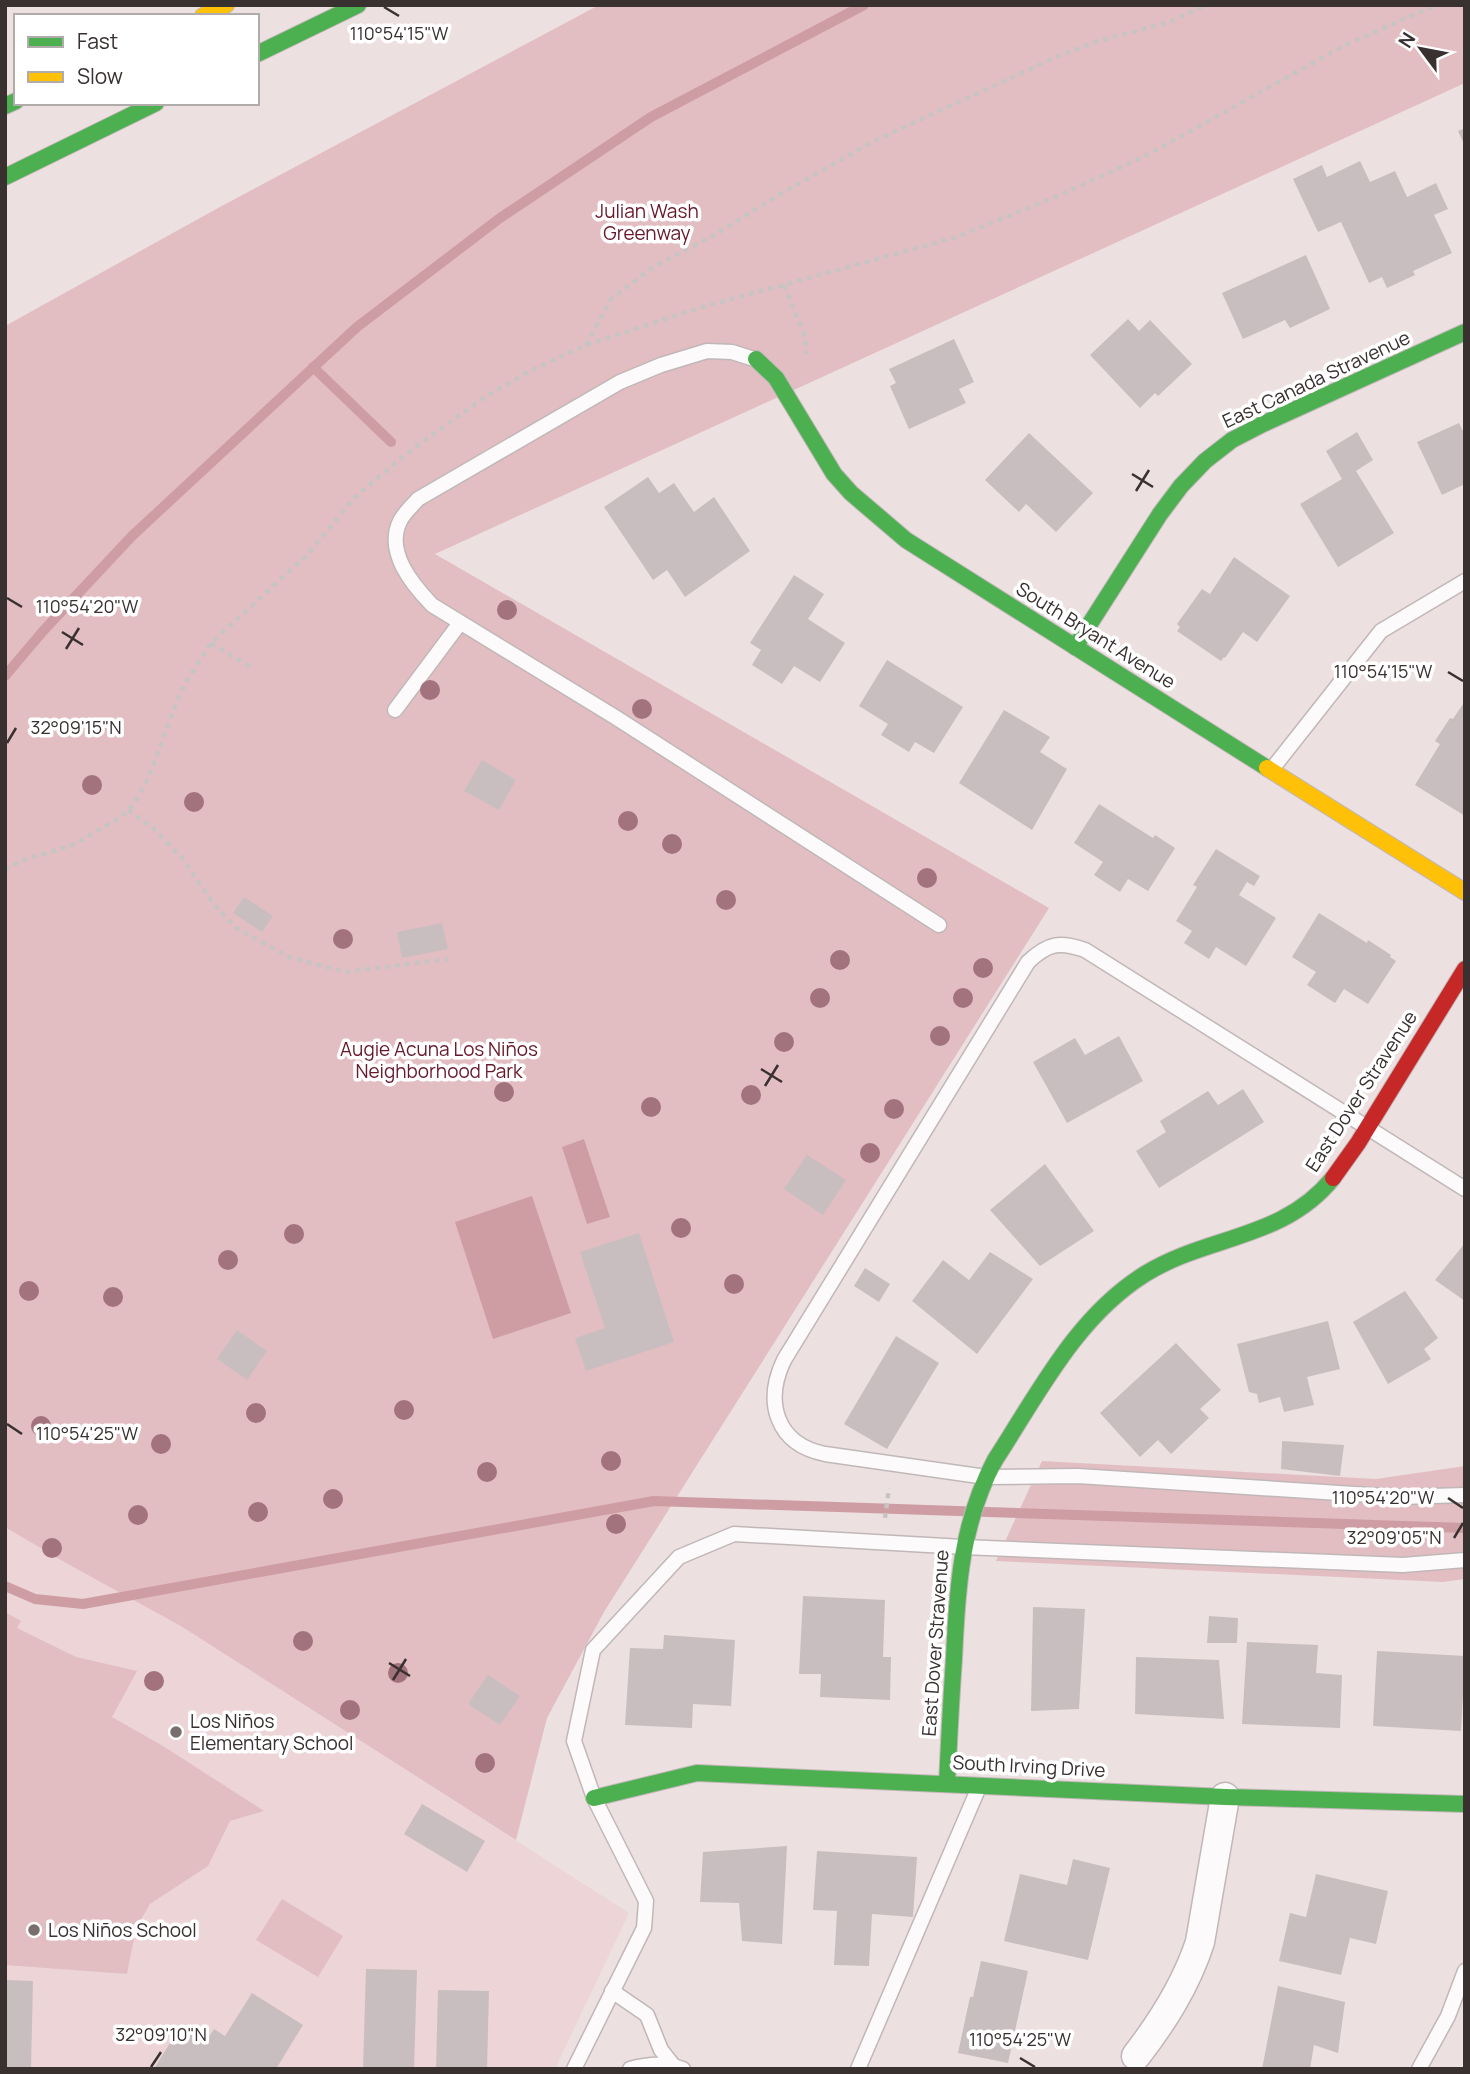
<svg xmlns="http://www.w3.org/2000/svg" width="1470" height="2074" viewBox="0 0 1470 2074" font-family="Manrope,sans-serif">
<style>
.built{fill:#ecd4d7}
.green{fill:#e2bec2}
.water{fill:#ce9da3}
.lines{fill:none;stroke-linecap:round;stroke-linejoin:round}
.stream{stroke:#ce9da3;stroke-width:10}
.building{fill:#c9bebf}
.lane-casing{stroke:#c1b7b8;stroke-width:17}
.street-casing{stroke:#c1b7b8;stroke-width:31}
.fast-casing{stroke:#c1b7b8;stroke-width:18}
.slow-casing{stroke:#c1b7b8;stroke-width:18}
.jam-casing{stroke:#c1b7b8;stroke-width:18}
.path{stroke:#c9c4c4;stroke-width:4.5;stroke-dasharray:5 5;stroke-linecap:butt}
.lane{stroke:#fcfafa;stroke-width:14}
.street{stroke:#fcfafa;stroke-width:28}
.fast{stroke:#4caf50;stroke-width:16}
.slow{stroke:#ffc107;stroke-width:16}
.jam{stroke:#c62828;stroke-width:16}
.tree{fill:#a3737d}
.ticks{fill:none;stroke:#393030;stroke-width:2.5}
.poi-dot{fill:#786e6e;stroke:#fff;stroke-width:2.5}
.labels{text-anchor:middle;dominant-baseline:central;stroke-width:7;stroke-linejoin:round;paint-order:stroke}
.park-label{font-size:19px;fill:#67192b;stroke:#fff}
.street-label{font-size:19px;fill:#393030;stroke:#fff}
.poi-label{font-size:19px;fill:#393030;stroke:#fff;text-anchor:start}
.ticks-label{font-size:18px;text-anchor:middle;fill:#393030;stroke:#fff;stroke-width:7;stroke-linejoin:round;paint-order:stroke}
</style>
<rect width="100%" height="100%" fill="#ede0e1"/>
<polygon class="built" points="5,1523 179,1625 629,1913 555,2069 5,2069"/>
<g class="green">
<polygon points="599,5 1465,5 1465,83 435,554 1049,908 604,1612 547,1718 516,1840 179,1625 66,1563 5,1527 5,326 218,208"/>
<polygon points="1042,1461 1376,1479 1465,1466 1465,1579 1443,1582 996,1561"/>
<polygon points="5,1612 21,1621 17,1628 76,1657 137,1671 112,1717 163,1746 264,1811 230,1821 208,1866 150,1904 136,1928 127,1974 5,1965"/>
<polygon points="282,1899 343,1936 318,1977 256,1940"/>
</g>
<g class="water">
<polygon points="584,1139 610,1217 587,1224 562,1147"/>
<polygon points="532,1196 571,1313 493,1339 455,1222"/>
</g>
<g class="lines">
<g class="stream">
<polyline points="313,367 391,442"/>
<polyline points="5,676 44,630 132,536 357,327 500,218 651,117 864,5"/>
<polyline points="5,1586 35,1599 83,1604 654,1501 1465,1528"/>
</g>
</g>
<g class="building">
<polygon points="1465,128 1465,146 1458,131"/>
<polygon points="1360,161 1370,182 1395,171 1407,197 1436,183 1448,209 1434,215 1452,253 1413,271 1415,275 1387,288 1382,277 1369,283 1341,222 1318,232 1293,179 1322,165 1327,177"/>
<polygon points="1306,255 1330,309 1290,328 1285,320 1243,339 1222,293"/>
<polygon points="1128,319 1139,331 1150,320 1192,364 1158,396 1155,393 1140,408 1090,355"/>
<polygon points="954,339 974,382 959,389 966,403 909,429 890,386 896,383 889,369"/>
<polygon points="1459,423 1463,431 1465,430 1465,484 1442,495 1417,442"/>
<polygon points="1357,432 1373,460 1356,471 1394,533 1338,567 1300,504 1342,479 1326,451"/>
<polygon points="1029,433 1093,493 1056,532 1026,504 1019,512 985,480"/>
<polygon points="648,477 659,493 674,483 694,512 714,497 750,551 685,597 667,570 653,580 604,507"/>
<polygon points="1234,557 1290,596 1257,642 1243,632 1225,658 1224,657 1221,661 1177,631 1180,627 1177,624 1202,589 1210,594"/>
<polygon points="794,575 824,594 808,619 845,643 820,682 794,666 782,684 752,665 761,650 750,643"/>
<polygon points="887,660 963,707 934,753 915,742 909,752 881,735 888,724 859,706"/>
<polygon points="1463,704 1465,705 1465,816 1415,785 1440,744 1435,741 1450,718 1453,719"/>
<polygon points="1004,710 1050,737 1040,752 1067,769 1032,830 959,783"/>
<polygon points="482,760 516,780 499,810 464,791"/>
<polygon points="1099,804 1153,838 1155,835 1175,848 1148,891 1128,879 1120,892 1094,875 1103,862 1074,843"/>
<polygon points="1216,849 1260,876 1254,886 1247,882 1239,895 1276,918 1246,966 1216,947 1209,959 1184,943 1192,931 1176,921 1197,887 1193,885"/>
<polygon points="244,897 273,916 262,932 233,913"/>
<polygon points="1319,913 1367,943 1368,940 1391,955 1390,957 1396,961 1368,1004 1344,989 1335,1003 1307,985 1316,972 1292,957"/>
<polygon points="442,923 448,949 402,958 397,932"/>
<polygon points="1119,1036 1143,1081 1067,1123 1033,1062 1075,1038 1085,1055"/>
<polygon points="1243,1089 1264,1122 1159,1188 1136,1151 1166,1132 1160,1121 1208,1091 1218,1105"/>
<polygon points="807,1155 846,1180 823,1215 784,1189"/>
<polygon points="1045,1164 1094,1231 1040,1266 990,1210"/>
<polygon points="639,1233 674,1342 586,1371 575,1338 605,1328 580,1252"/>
<polygon points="1465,1243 1465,1301 1435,1280"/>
<polygon points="990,1252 1033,1279 977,1354 912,1301 943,1260 969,1280"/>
<polygon points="865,1268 890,1284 879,1302 854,1286"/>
<polygon points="1405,1291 1438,1338 1424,1349 1431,1359 1388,1384 1353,1322"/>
<polygon points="1328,1321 1340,1369 1307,1377 1314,1405 1284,1412 1280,1397 1259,1403 1257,1394 1249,1392 1237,1344"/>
<polygon points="237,1330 267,1351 247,1380 217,1359"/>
<polygon points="896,1336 939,1363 887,1449 844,1424"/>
<polygon points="1176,1343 1221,1390 1200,1409 1209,1418 1171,1454 1158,1440 1140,1457 1100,1413"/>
<polygon points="1282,1441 1344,1445 1340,1476 1281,1469"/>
<polygon points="803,1596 885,1600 883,1657 891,1657 890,1700 820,1697 821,1674 799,1674"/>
<polygon points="1033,1607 1085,1609 1079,1709 1031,1711"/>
<polygon points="1209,1616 1238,1618 1237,1643 1207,1643"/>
<polygon points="664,1635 735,1640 731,1706 693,1704 692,1728 625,1725 630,1648 663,1649"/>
<polygon points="1247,1642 1318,1645 1316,1673 1342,1675 1340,1728 1242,1724"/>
<polygon points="1377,1651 1465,1656 1461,1731 1373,1726"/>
<polygon points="1136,1657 1219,1660 1224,1719 1135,1714"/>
<polygon points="488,1675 520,1696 500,1725 468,1704"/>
<polygon points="422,1804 485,1841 467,1872 404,1834"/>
<polygon points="787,1846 782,1944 742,1941 739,1903 700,1902 703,1852"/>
<polygon points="817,1851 917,1857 913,1917 872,1914 869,1966 834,1965 837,1911 813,1910"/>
<polygon points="1073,1859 1110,1868 1088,1960 1004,1941 1020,1874 1067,1885"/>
<polygon points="1316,1874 1388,1891 1376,1944 1350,1938 1341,1975 1279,1961 1290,1913 1306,1917"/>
<polygon points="981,1961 1028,1971 1008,2063 958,2053 970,1997 973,1997"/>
<polygon points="366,1969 417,1970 414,2069 363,2069"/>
<polygon points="5,1980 33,1981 31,2069 5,2069"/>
<polygon points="1278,1986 1345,2002 1338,2053 1314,2045 1310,2069 1262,2069"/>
<polygon points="438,1990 489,1991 487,2069 436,2069"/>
<polygon points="252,1993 303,2025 276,2069 154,2069 181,2025 207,2040 214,2029 225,2036"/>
</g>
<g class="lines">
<defs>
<g id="lane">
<path d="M754 359 732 352 707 351 661 365 620 382 418 499C412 506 404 513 400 521 385 552 412 584 432 605L615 717 939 925"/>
<polyline points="395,710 460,623"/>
<polyline points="1272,769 1381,631 1465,581"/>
<path d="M1465 1189 1085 950C1060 941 1048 943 1028 962L784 1360C764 1402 776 1444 825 1454L986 1477 1078 1476 1401 1497 1465 1495"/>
<polyline points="612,1991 647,2015 661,2050 673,2065"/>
<polyline points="574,2069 644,1928 646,1901 594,1798 574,1741 593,1650 679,1557 734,1534 963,1547 1403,1565 1465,1560"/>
<path d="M630 2069C647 2064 666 2063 683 2069"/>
<polyline points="858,2069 979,1787"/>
<polyline points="1419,2069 1448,2016 1465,1971"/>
</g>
<path id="street" d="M1136 2056C1163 2021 1186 1985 1200 1942L1225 1797"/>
<g id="fast">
<polyline points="257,54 358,5"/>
<polyline points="5,106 16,101"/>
<polyline points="5,177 156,103"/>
<polyline points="756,359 776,378 834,474 851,493 906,540 1267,768"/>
<polyline points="1075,647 1160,514 1181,486 1205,461 1232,440 1263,424 1465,332"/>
<path d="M947 1783C949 1742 951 1700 954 1659 957 1589 961 1523 995 1460 1038 1394 1076 1317 1145 1274 1208 1235 1283 1240 1333 1178"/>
<polyline points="594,1798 697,1773 1225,1797 1465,1804"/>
</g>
<g id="slow">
<polyline points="203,16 226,5"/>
<polyline points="1267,768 1465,892"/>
</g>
<polyline id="jam" points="1333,1178 1358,1143 1465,969"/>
</defs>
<use href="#lane" class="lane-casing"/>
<use href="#street" class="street-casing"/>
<use href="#fast" class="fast-casing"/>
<use href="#slow" class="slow-casing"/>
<use href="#jam" class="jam-casing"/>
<g class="path">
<polyline points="784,285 805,337 806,354"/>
<polyline points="586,345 611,299 653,267 711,237 782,193 878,139 1061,55 1098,41 1170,22 1205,5"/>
<polyline points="211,643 252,668"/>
<polyline points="128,810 153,828 182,858 215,906 236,928 291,958 346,972 448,959"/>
<polyline points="5,870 20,861 73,845 121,817 134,804 148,779 179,696 188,679 211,643 306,556 354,498 406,454 485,397 530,371 586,345 699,308 957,237 1060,195 1147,155 1347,44 1436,5"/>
<polyline points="885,1518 889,1488"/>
</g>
<use href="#lane" class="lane"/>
<use href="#street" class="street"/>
<use href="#fast" class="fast"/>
<use href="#slow" class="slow"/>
<use href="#jam" class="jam"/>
</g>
<g class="tree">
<circle cx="507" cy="610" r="10"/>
<circle cx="430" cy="690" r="10"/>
<circle cx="642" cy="709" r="10"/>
<circle cx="92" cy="785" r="10"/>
<circle cx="194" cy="802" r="10"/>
<circle cx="628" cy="821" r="10"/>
<circle cx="672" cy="844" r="10"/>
<circle cx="927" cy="878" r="10"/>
<circle cx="726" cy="900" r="10"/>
<circle cx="343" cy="939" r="10"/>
<circle cx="840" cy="960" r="10"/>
<circle cx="983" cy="968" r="10"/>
<circle cx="820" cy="998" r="10"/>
<circle cx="963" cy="998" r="10"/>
<circle cx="940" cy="1036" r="10"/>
<circle cx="784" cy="1042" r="10"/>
<circle cx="504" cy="1092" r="10"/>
<circle cx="751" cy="1095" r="10"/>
<circle cx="651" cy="1107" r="10"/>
<circle cx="894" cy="1109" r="10"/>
<circle cx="870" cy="1153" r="10"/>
<circle cx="681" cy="1228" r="10"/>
<circle cx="294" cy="1234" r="10"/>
<circle cx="228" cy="1260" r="10"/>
<circle cx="734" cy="1284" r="10"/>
<circle cx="29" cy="1291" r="10"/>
<circle cx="113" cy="1297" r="10"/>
<circle cx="404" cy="1410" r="10"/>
<circle cx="256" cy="1413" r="10"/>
<circle cx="41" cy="1426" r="10"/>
<circle cx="161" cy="1444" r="10"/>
<circle cx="611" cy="1461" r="10"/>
<circle cx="487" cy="1472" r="10"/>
<circle cx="333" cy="1499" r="10"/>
<circle cx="258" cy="1512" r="10"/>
<circle cx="138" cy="1515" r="10"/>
<circle cx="616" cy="1524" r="10"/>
<circle cx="52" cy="1548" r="10"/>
<circle cx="303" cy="1641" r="10"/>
<circle cx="398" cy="1673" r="10"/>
<circle cx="154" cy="1681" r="10"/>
<circle cx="350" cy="1710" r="10"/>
<circle cx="485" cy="1763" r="10"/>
</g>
<path class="ticks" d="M384 7 399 16M1132 474 1153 487M1136 491 1149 470M7 598 22 607M62 632 83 645M66 649 79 628M1448 672 1463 681M7 743 16 728M761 1069 782 1082M765 1086 778 1065M7 1424 22 1434M1448 1498 1463 1508M1454 1538 1463 1523M389 1663 410 1676M393 1680 406 1659M1020 2058 1035 2067M151 2067 161 2052"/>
<g class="poi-dot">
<circle cx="176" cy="1732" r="7"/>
<circle cx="34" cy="1930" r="7"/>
</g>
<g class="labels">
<g class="park-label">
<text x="647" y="211">Julian Wash<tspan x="647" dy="22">Greenway</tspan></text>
<text x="439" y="1049">Augie Acuna Los Niños<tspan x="439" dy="22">Neighborhood Park</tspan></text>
</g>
<g class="street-label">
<text transform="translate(1316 379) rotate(-25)">East Canada Stravenue</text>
<text transform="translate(1096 635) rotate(32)">South Bryant Avenue</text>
<text transform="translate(1361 1091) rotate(-57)">East Dover Stravenue</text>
<text transform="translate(935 1643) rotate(-86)">East Dover Stravenue</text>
<text transform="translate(1029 1766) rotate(3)">South Irving Drive</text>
</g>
<g class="poi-label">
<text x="190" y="1721">Los Niños<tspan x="190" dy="22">Elementary School</tspan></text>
<text x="48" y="1930">Los Niños School</text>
</g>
</g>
<g class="ticks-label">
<text x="399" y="40">110°54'15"W</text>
<text x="87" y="613">110°54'20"W</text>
<text x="1383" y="678">110°54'15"W</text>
<text x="76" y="734">32°09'15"N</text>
<text x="87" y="1440">110°54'25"W</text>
<text x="1383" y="1504">110°54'20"W</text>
<text x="1394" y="1544">32°09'05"N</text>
<text x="161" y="2041">32°09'10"N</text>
<text x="1020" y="2046">110°54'25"W</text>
</g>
<rect width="1470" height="2074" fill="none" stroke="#393030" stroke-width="14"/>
<rect x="14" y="14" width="245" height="91" fill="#ffffff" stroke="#b0acac" stroke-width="2"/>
<rect x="28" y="37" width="35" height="10" fill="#4caf50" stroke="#b0acac" stroke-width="2"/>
<text x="77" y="49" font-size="21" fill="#393030">Fast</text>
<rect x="28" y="72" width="35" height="10" fill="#ffc107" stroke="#b0acac" stroke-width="2"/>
<text x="77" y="84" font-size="21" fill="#393030">Slow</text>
<g transform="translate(1421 49) rotate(302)" stroke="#ffffff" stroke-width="5" paint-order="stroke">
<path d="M0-5L12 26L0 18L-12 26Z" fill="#393030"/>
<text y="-10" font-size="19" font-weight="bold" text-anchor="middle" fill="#393030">N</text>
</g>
</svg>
